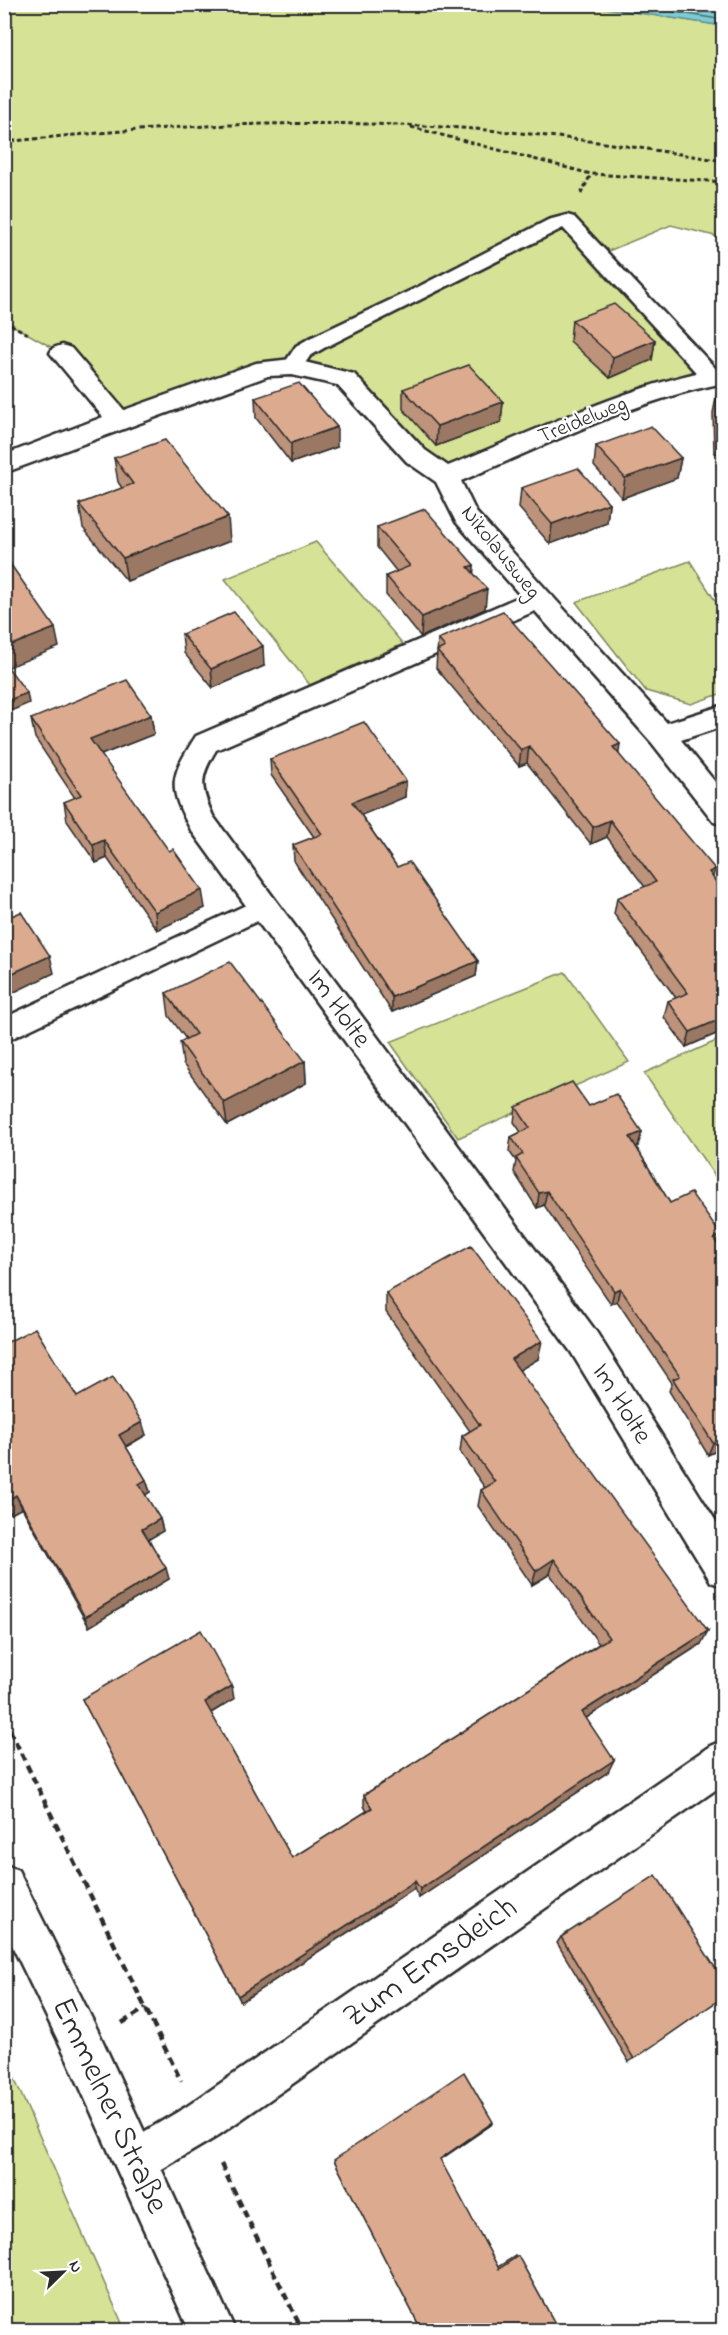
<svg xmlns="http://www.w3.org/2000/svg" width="728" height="2335" viewBox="0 0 728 2335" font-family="'Indie Flower',sans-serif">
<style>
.green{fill:#d6e295;stroke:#808660;stroke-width:1.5}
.water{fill:#7bccd3;stroke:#5b8c90;stroke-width:1.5}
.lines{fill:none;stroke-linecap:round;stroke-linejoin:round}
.shore{stroke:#4b6b6e;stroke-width:1.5}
.service-casing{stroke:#2b2b2b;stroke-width:5}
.minor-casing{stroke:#2b2b2b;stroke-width:5}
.tertiary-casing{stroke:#2b2b2b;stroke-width:5}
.path-far1{stroke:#2b2b2b;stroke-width:3;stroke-dasharray:4.5 3;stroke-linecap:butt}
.path{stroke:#2b2b2b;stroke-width:4.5;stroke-dasharray:8 5;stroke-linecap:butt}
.service{fill:#fff;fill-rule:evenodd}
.minor{fill:#fff;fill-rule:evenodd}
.tertiary{fill:#fff;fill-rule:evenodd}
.wall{fill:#bd937b;stroke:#2b2b2b;stroke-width:1.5}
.shaded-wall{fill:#9a7864;stroke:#2b2b2b;stroke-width:1.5}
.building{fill:#dcab8f;stroke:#2b2b2b;stroke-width:1.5}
.labels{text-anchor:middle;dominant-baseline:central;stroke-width:4.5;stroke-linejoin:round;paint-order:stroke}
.far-street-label{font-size:22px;fill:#2b2b2b;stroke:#fff}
.street-label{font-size:27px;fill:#2b2b2b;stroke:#fff}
.near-street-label{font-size:33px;fill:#2b2b2b;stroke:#fff}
</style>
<rect width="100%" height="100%" fill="#fff"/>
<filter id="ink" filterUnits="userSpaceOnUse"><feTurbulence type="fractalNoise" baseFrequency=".0167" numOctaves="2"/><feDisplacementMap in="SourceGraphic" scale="12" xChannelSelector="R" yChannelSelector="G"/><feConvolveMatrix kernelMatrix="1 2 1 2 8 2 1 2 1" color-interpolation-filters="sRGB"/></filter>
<g filter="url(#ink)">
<g class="green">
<polygon points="586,4 723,26 723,238 671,225 601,254 711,376 446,477 344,379 292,367 119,420 62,353 5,321 5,5"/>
<polygon points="316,542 403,644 310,685 225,579"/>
<polygon points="690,561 723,613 723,693 691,704 646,691 576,602"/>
<polygon points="565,972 629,1062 458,1138 390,1042"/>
<polygon points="723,1038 723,1188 644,1073"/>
<polygon points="4,2055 125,2330 5,2330"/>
</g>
<polygon class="water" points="586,5 723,5 723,26"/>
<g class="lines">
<polyline class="shore" points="627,4 724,20"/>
<defs>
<g id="service">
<polygon points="567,215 574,217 718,371 722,376 718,381 711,383 704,381 563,228 324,348 310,356 299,372 292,374 285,372 282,367 296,346 310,338 418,287 548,220"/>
<polygon points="263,897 272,900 276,907 272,914 4,1042 4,1018"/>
</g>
<g id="minor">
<path d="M62 345 71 348 124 410 256 363 292 359 354 374 425 450 448 466C538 430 628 385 724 367V383C634 400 545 446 461 481L476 512 667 723 724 705V726L681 740 724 793V825L714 822 652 743 535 611 216 750C199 778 200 787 213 816L595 1330 724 1534V1587L711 1582 571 1352 191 830C167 786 170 777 196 736L521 596 456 522 436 482 407 462 337 385 292 375 268 376 4 473V455L103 417 50 353 53 348Z"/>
<polygon points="724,1740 724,1784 216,2137 150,2176 135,2183 120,2176 113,2161 120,2146 186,2107 710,1746"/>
</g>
<polygon id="tertiary" points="4,1864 18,1870 99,2033 235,2330 189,2330 69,2063 4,1929"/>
</defs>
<use href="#service" class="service-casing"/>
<use href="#minor" class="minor-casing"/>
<use href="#tertiary" class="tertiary-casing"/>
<g class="path-far1">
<polyline points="411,127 591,174 724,182"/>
<path d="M4 142C143 127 282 119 422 126 523 130 624 145 724 161"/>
<polyline points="581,194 591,174"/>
<polyline points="4,321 30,335"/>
</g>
<g class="path">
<polyline points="4,1718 181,2081"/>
<polyline points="122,2023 146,2008"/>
<polyline points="221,2164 302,2330"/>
</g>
<use href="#service" class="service"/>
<use href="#minor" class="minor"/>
<use href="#tertiary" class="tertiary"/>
</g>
<g class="wall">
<polygon points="572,320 655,340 652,360 610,378 570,341"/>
<polygon points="403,389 503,402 501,422 436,446 403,409"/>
<polygon points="717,393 723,393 723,454 714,453 713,413"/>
<polygon points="255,398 337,447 291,463 256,418"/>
<polygon points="596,446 681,458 677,478 622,498 594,466"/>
<polygon points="114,458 230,541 127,581 83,528 79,504 122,488 118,482"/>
<polygon points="521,488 609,503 607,523 550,544 519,508"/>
<polygon points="377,527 474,565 473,574 485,609 421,637 386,595 386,576 397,572 377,547"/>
<polygon points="182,634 264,666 213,688 184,653"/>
<polygon points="438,639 619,755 723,892 723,1031 686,1047 664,1017 668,1001 676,998 614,914 617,898 645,887 607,837 591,844 527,763 519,766 436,668"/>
<polygon points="151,715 154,734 101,755 205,908 157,930 107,858 96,863 67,821 64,802 75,798 35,738 31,719"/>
<polygon points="270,759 406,781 405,797 361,815 397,867 478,961 476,976 392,1012 294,861 293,845 314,837 271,775"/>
<polygon points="166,993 305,1061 306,1083 227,1125 183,1064 180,1042 186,1039 169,1016"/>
<polygon points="589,1106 638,1146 636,1147 670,1203 718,1245 723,1253 723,1454 720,1449 708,1455 669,1391 672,1383 617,1301 611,1304 544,1205 537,1208 514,1172 516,1161 509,1151 511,1137 521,1132 514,1122 516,1107"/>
<polygon points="386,1293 538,1359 519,1370 701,1644 586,1718 608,1772 419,1898 414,1889 241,2002 82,1699 234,1699 211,1713 292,1858 367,1811 364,1806 364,1795 599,1644 550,1574 532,1585 478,1506 481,1490 485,1488 460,1452 462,1436 470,1431 386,1312"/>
<polygon points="4,1344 77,1397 146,1435 126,1447 146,1480 150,1492 145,1495 160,1519 163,1531 149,1539 169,1579 89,1627 22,1508 11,1514 4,1503"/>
<polygon points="561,1937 723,1997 629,2062 557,1943"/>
<polygon points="491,2125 440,2160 498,2267 515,2256 518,2256 559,2331 422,2331 335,2162"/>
</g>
<g class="shaded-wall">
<polygon points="655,340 652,360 610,378 613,357"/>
<polygon points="503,402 501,422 436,446 437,426"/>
<polygon points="337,427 337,447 291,463 291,443"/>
<polygon points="681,458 677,478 622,498 625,478"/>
<polygon points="609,503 607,523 550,544 552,524"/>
<polygon points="228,517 230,541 127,581 123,558"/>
<polygon points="474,565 473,585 468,567"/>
<polygon points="487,589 485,609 421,637 422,617"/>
<polygon points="55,628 59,647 4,669 4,648"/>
<polygon points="263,646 264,666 213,688 211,669"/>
<polygon points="27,693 29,703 4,714 4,702"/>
<polygon points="151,715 154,734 93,758 90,739"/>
<polygon points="620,744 618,761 613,747"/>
<polygon points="529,746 527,763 519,766 521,750"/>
<polygon points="406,781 405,797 352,819 352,802"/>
<polygon points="610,820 607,837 591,844 593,827"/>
<polygon points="104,840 107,858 96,863 93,845"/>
<polygon points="715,869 711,885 709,872"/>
<polygon points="202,890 205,908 157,930 155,912"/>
<polygon points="50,956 54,973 4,997 4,977"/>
<polygon points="478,961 476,976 392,1012 392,997"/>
<polygon points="723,1018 723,1031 686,1047 690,1032"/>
<polygon points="305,1061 306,1083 227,1125 224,1103"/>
<polygon points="642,1132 638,1146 627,1152 630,1137"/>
<polygon points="547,1191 544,1205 537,1208 539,1193"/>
<polygon points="721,1235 717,1249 714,1239"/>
<polygon points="620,1288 617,1301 611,1304 614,1291"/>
<polygon points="542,1341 538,1359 508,1377 511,1359"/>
<polygon points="142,1422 146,1435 122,1448 119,1435"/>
<polygon points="723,1438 723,1442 720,1449 708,1455 713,1443"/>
<polygon points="146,1480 150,1492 142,1497 139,1484"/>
<polygon points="16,1495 22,1508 11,1514 5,1502"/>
<polygon points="160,1519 163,1531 146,1541 142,1529"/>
<polygon points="554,1559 550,1574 532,1585 536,1571"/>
<polygon points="166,1568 169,1579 89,1627 85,1617"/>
<polygon points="708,1631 701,1644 577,1724 582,1712"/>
<polygon points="232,1686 234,1699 209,1714 205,1702"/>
<polygon points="614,1760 608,1772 419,1898 420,1889"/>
<polygon points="415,1881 414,1889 241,2002 238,1996"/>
<polygon points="493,2122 491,2125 438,2161 440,2159"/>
</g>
<g class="building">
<polygon points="614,304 655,340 613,357 572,320"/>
<polygon points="469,365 503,402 437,426 403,389"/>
<polygon points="299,383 337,427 291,443 255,398"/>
<polygon points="717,393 723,393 723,433 718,433"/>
<polygon points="651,426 681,458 625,478 596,446"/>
<polygon points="165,440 228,517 123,558 79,504 133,484 114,458"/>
<polygon points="578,468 609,503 552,524 521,488"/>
<polygon points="425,509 474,565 468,567 487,589 422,617 386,576 410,566 377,527"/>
<polygon points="4,555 55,628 4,648"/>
<polygon points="503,611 620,744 613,747 715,869 709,872 723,892 723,1018 690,1032 668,1001 688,993 617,898 656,882 610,820 593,827 529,746 521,750 437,651 445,647 438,639"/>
<polygon points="234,612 263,646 211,669 182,634"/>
<polygon points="4,662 27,693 4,702"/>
<polygon points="127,680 151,715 90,739 169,851 173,849 202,890 155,912 104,840 93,845 64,802 81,795 31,719"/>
<polygon points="364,722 406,781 352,802 397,867 409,862 478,961 392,997 293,845 322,834 270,759"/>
<polygon points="21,912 50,956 4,977 4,919"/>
<polygon points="230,962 305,1061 224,1103 180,1042 196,1034 166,993"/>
<polygon points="572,1082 589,1106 616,1094 642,1132 630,1137 670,1203 691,1193 721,1235 714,1239 723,1253 723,1438 713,1443 673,1379 680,1376 620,1288 614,1291 547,1191 539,1193 516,1158 523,1154 511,1137 530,1128 516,1107"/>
<polygon points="471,1246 542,1341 511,1359 708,1631 582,1712 614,1760 420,1889 415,1881 238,1996 82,1699 201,1630 232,1686 205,1702 292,1858 372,1808 364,1795 609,1638 554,1559 536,1571 481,1490 495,1482 462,1436 480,1425 386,1293"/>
<polygon points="35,1328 77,1397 113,1377 142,1422 119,1435 146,1480 139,1484 160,1519 142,1529 166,1568 85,1617 16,1495 5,1502 4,1501 4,1439 6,1438 4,1435 4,1344"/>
<polygon points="656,1875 723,1980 723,1997 634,2059 561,1937"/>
<polygon points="464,2072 493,2122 440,2159 499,2269 518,2256 559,2331 422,2331 334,2160"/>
</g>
</g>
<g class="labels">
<g class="far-street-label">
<text transform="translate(583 421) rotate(-22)">Treidelweg</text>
<text transform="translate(500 553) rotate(51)">Nikolausweg</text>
</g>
<g class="street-label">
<text transform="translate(338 1009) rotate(54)">Im Holte</text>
<text transform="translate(621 1404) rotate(58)">Im Holte</text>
</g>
<g class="near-street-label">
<text transform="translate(431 1963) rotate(-35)">Zum Emsdeich</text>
<text transform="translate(109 2106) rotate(65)">Emmelner Straße</text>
</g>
</g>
<rect width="728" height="2335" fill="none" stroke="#fff" stroke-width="24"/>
<rect x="12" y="12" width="704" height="2311" fill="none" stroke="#2b2b2b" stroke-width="2" filter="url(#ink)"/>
<g transform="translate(63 2272) rotate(66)" stroke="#ffffff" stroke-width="4.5" paint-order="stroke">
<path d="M0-4.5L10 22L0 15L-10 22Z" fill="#2b2b2b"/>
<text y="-9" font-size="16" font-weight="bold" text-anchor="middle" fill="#2b2b2b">N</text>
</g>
</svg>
